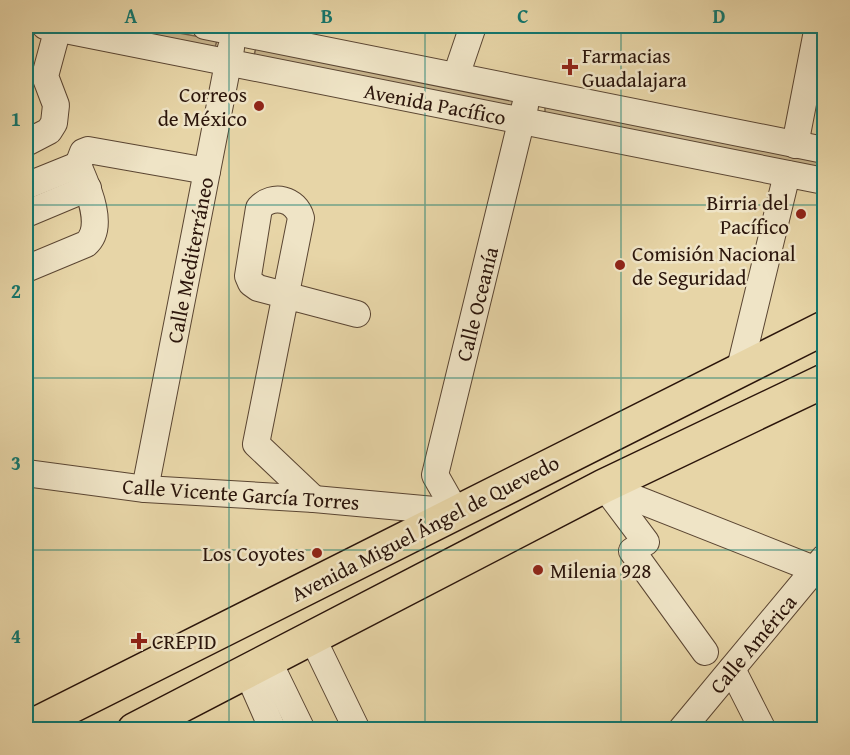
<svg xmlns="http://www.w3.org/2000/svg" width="850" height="755" viewBox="0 0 850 755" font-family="'Gentium Book Plus',serif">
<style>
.grass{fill:#c7b48c;stroke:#79644c;stroke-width:1.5}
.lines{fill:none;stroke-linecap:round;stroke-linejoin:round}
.minor-casing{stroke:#5a4532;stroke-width:28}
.major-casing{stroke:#2b150b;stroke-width:36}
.minor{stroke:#efe4c6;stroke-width:26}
.major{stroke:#e7d5a7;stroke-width:33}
.grid{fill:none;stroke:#0f766e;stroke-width:1.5;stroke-opacity:0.55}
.poi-dot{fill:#8f2418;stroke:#efe4c6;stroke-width:2}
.labels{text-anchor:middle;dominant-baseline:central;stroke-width:5;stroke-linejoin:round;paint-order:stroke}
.poi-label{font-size:21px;fill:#2b150b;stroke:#efe4c6;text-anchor:start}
.street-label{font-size:21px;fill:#2b150b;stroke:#efe4c6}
.neatline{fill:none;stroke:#0f766e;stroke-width:2}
.grid-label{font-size:20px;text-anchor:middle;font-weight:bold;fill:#0f766e}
</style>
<rect width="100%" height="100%" fill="#e7d5a7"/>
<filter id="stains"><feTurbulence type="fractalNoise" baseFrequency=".00333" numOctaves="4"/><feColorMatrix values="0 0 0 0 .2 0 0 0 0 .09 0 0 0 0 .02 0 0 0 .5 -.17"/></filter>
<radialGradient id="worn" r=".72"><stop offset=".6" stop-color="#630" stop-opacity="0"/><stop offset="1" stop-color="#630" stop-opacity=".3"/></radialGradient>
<g class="grass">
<polygon points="102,26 141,26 217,40 215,48"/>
<polygon points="256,47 516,99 512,109 254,56"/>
<polygon points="545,105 824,157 824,171 545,114"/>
</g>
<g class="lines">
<defs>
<g id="minor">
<polyline points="45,26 824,181"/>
<polyline points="205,26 824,150"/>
<polyline points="456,76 473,26"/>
<polyline points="26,143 49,131 54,123 56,105 45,76 58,28"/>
<polyline points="795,145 818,26"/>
<polyline points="26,186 78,165"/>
<polyline points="26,214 88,188"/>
<path d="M26 269 86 244C106 227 87 186 78 165L83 152 88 150 207 171"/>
<polyline points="739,372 787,174"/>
<polyline points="26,473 145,489 314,499 456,512"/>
<polyline points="604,486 824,573"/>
<polyline points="604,486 646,542 632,551 705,652"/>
<polyline points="145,489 231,48"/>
<path d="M314 499 256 444 301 218C296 199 273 193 259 208L248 276 251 283 258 288 357 314"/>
<polyline points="456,512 435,475 525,106"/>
<polyline points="312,637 357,730"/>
<polyline points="268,660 302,730"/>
<polyline points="732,669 763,730"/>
<polyline points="247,671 273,730"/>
<polyline points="681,730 824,558"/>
</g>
<g id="major">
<polyline points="26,729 824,328"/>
<polyline points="134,730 604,486 824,381"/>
</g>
</defs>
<use href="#minor" class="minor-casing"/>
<use href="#major" class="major-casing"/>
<use href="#minor" class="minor"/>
<use href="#major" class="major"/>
</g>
<path class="grid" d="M229 26V730M425 26V730M621 26V730M26 205H824M26 378H824M26 550H824"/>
<g class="poi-dot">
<path d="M567 58h6v6h6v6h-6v6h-6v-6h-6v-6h6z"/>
<circle cx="259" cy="106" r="6"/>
<circle cx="801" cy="214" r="6"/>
<circle cx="620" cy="265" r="6"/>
<circle cx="317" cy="553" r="6"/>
<circle cx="538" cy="570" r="6"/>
<path d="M136 632h6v6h6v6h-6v6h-6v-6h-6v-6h6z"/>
</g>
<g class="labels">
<g class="poi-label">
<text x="582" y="55">Farmacias<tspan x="582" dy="24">Guadalajara</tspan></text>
<text x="247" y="94" text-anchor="end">Correos<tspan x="247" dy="24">de México</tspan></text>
<text x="789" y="202" text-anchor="end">Birria del<tspan x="789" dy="24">Pacífico</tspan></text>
<text x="632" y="253">Comisión Nacional<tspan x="632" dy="24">de Seguridad</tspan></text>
<text x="305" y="553" text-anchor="end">Los Coyotes</text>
<text x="550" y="570">Milenia 928</text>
<text x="152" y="641">CREPID</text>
</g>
<g class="street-label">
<text transform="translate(435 104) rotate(11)">Avenida Pacífico</text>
<text transform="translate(190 260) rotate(-79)">Calle Mediterráneo</text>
<text transform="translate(477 304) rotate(-76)">Calle Oceanía</text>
<text transform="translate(241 494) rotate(4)">Calle Vicente García Torres</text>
<text transform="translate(425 528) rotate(-27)">Avenida Miguel Ángel de Quevedo</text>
<text transform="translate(753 644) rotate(-50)">Calle América</text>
</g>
</g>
<rect width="850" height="755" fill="none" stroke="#e7d5a7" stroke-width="66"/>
<rect x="33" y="33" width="784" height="689" class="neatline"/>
<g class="grid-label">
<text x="131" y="23">A</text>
<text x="327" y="23">B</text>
<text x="523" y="23">C</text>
<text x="719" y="23">D</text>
<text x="16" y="126">1</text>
<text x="16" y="298">2</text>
<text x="16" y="470">3</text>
<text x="16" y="643">4</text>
</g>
<rect width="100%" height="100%" filter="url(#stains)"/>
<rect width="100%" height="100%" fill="url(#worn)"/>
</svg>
